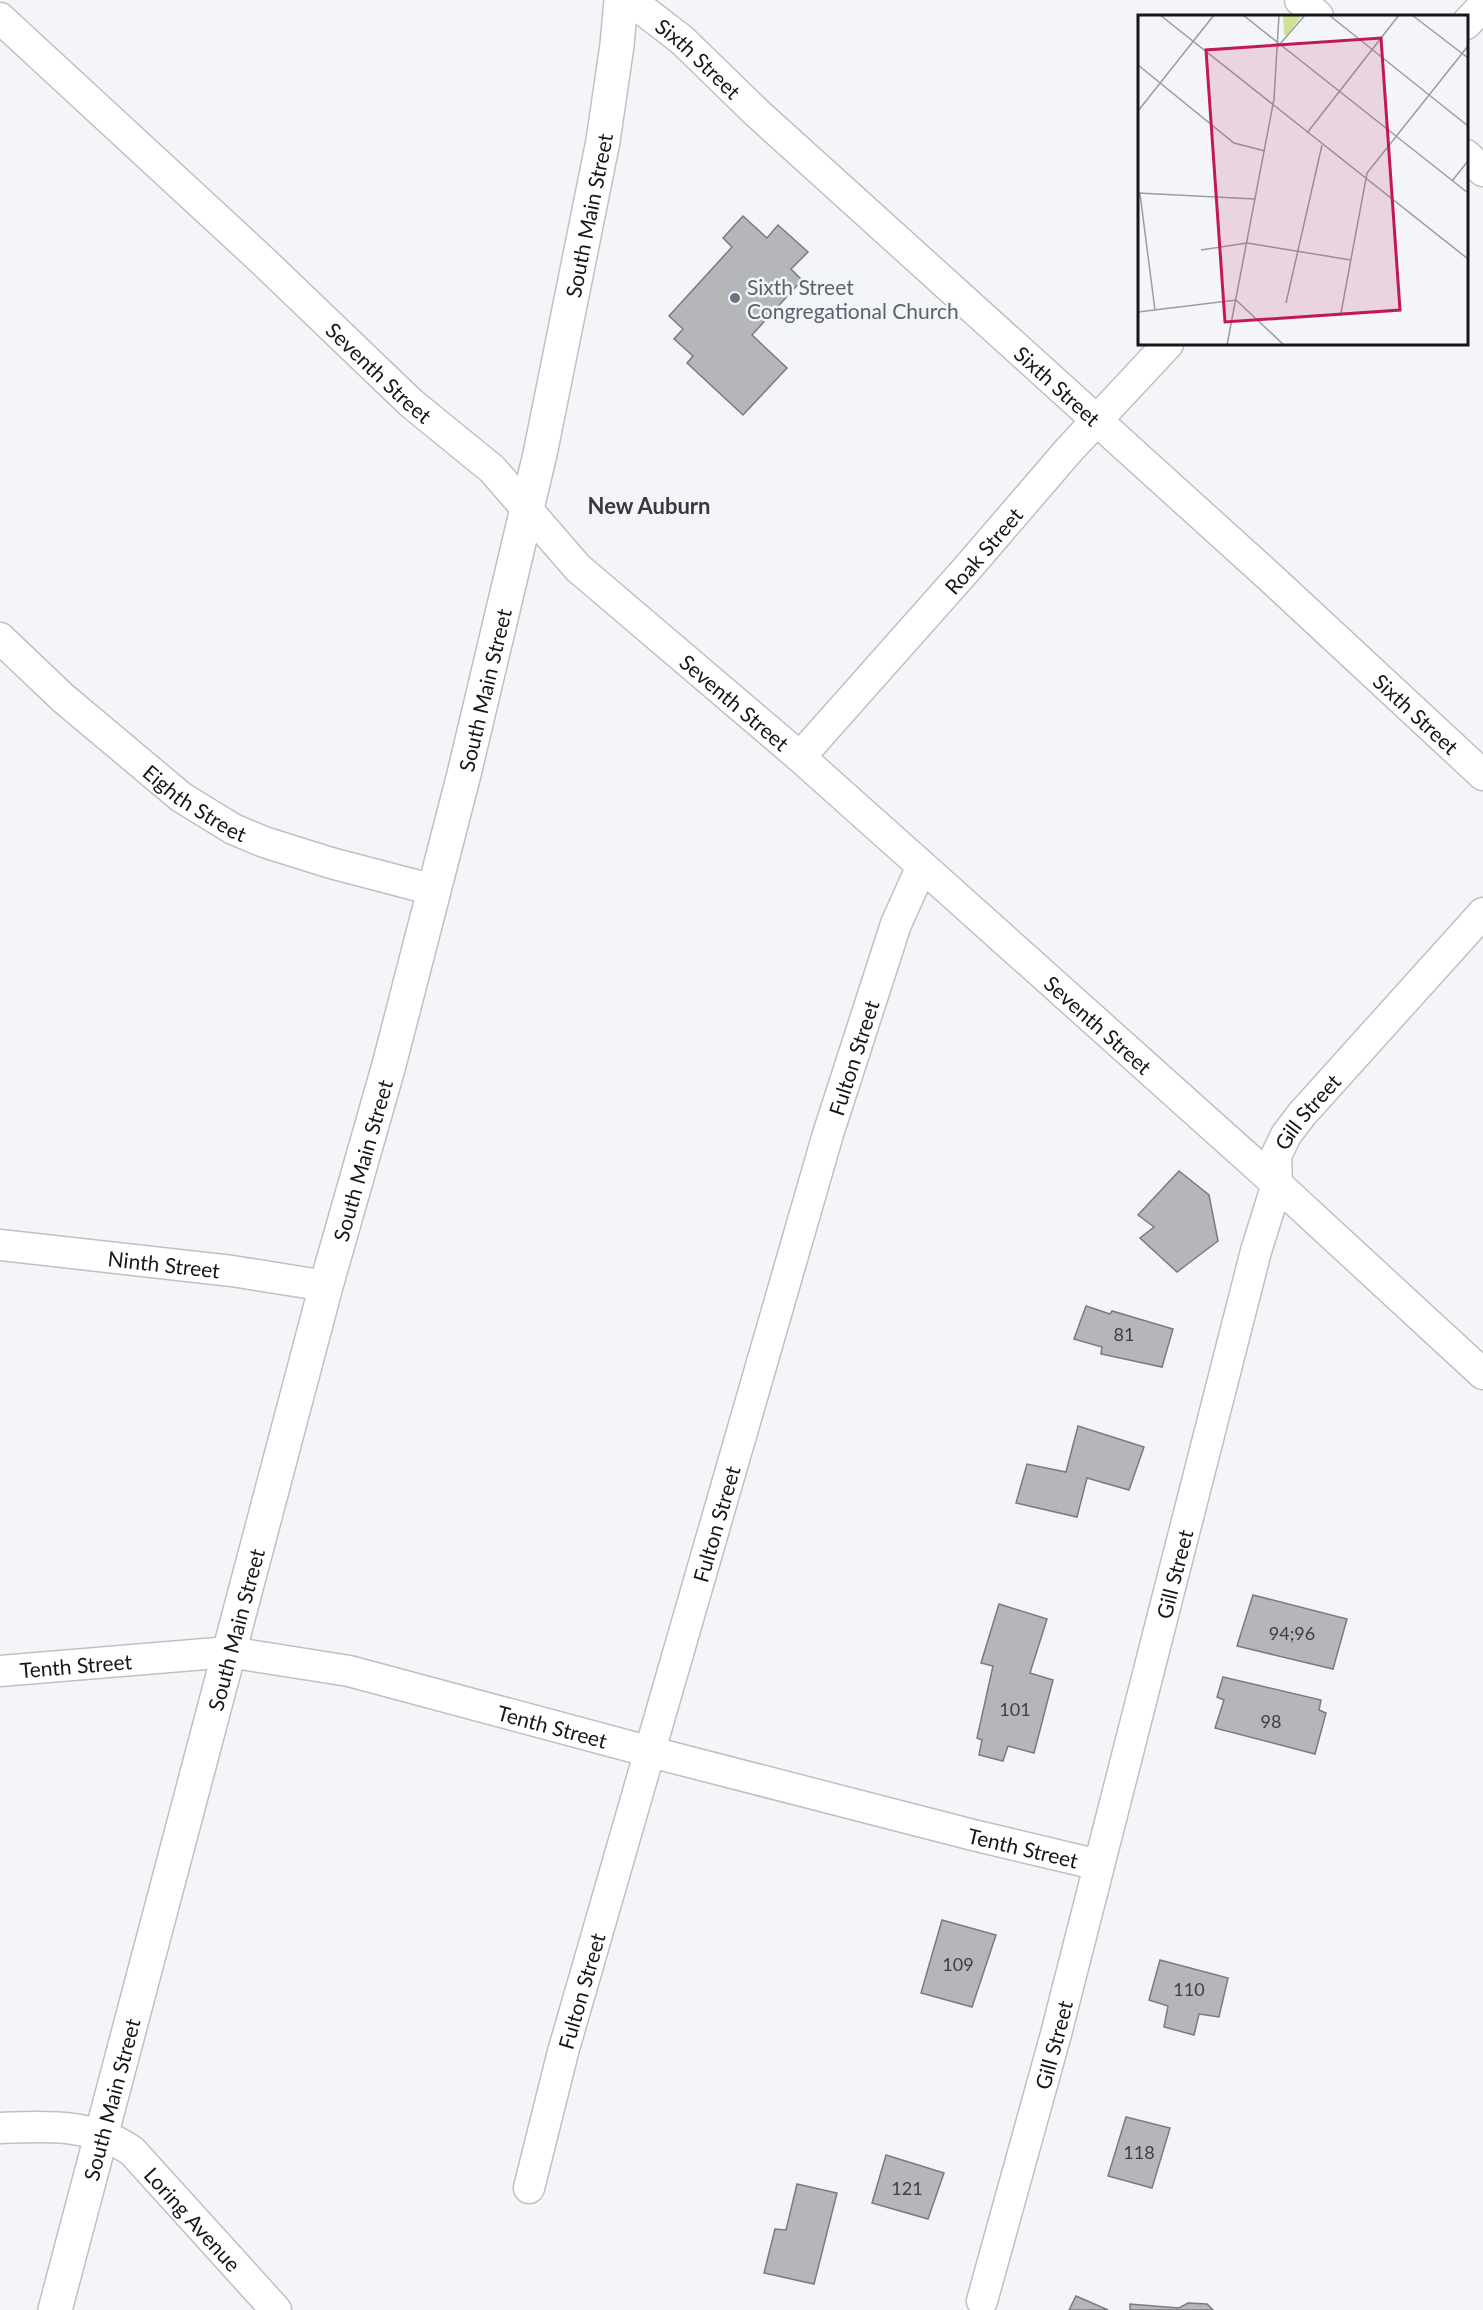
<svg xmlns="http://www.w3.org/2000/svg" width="1483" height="2310" viewBox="0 0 1483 2310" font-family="Lato,sans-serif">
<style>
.building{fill:#b4b6b9;stroke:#797b7e;stroke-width:1.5}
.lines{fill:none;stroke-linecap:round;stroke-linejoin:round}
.minor-casing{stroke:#bec0c3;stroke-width:33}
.tertiary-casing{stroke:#bec0c3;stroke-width:36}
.minor{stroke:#fff;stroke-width:30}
.tertiary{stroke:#fff;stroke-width:33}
.worship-dot{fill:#6b7280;stroke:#f3f5f8;stroke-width:2}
.labels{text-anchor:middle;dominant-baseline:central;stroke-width:5;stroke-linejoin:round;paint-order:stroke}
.number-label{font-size:18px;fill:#3e3f40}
.street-label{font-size:21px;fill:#161718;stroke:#f3f5f8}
.worship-label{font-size:21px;fill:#5b616d;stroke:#f3f5f8;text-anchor:start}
.neighbourhood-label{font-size:22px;font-weight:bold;fill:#37393b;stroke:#f3f5f8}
.inset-road{fill:none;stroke:#9b9c9e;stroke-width:1.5}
.view{fill:#c2185b;fill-opacity:0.15;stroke:#c2185b;stroke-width:3}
.inset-edge{fill:none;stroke:#161718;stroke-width:3}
</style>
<rect width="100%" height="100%" fill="#f3f5f8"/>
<g class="building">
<polygon points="743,216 767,238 778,225 808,252 791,269 802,280 752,335 787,368 743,415 687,363 693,356 674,339 683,329 669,316 732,247 723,238"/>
<polygon points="1179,1171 1209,1195 1218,1241 1177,1272 1140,1238 1154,1227 1138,1215"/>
<polygon points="1086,1306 1110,1314 1112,1311 1173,1329 1162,1367 1101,1354 1102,1347 1074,1339"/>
<polygon points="1078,1426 1144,1447 1129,1490 1087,1478 1077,1517 1016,1503 1027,1464 1066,1472"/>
<polygon points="1253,1595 1347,1619 1333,1669 1237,1646"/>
<polygon points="999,1604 1047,1619 1030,1673 1053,1680 1034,1753 1008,1746 1003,1761 979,1755 982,1740 977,1738 993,1666 981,1663"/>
<polygon points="1223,1677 1321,1700 1319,1710 1326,1713 1315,1754 1215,1728 1224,1700 1217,1697"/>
<polygon points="942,1920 996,1935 972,2007 921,1993"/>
<polygon points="1160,1960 1228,1978 1219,2017 1199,2014 1194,2035 1164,2027 1168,2006 1149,2000"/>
<polygon points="1126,2117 1170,2128 1152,2188 1108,2176"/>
<polygon points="886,2155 944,2173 928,2219 872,2203"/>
<polygon points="797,2184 837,2193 814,2284 764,2273 775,2229 786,2230"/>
<polygon points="1076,2296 1108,2310 1069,2310"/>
<polygon points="1188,2303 1207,2304 1213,2310 1130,2310 1130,2304 1179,2308"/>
</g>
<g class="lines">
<defs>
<g id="minor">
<path id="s1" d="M630 0 682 40 756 112 1272 579 1483 775"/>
<polyline points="1300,0 1318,16"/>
<path id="s2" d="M0 18 263 261 411 403 492 469 578 568 800 757 922 866 1277 1184 1483 1374"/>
<polyline points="1466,24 1483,6"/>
<polyline points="1466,155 1483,171"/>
<path id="s3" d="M0 638 63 698 181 797 233 829 264 842 331 863 434 890"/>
<path id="s4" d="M800 757 965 571 1069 450 1168 344"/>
<path id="s5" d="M0 1245 232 1271 326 1286"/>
<path id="s6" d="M0 1671 229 1652 349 1671 651 1752 973 1835 1099 1865"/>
<path id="s7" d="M0 2128C47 2126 92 2123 132 2151L276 2310"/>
<path id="s8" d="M529 2188 563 2052 828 1134 896 924 922 866"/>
<path id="s9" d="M982 2301 1056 2034 1256 1251 1277 1184 1276 1156 1286 1135 1302 1114 1483 913"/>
</g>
<g id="tertiary">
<path id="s10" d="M55 2310 326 1286 389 1065 464 774 540 454 603 141 617 45 621 0"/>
</g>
</defs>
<use href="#minor" class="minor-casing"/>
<use href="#tertiary" class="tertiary-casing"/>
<use href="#minor" class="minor"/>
<use href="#tertiary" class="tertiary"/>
</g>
<circle class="worship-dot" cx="735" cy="298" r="6"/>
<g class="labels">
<g class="number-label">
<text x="1124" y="1334">81</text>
<text x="1292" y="1633">94;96</text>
<text x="1015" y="1709">101</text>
<text x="1271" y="1721">98</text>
<text x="958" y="1964">109</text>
<text x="1189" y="1989">110</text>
<text x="1139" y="2152">118</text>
<text x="907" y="2188">121</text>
</g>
<g class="street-label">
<text stroke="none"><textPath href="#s1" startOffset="90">Sixth Street</textPath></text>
<text stroke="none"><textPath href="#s10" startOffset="2162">South Main Street</textPath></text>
<text stroke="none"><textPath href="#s2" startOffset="519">Seventh Street</textPath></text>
<text stroke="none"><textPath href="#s1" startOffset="576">Sixth Street</textPath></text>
<text stroke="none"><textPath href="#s4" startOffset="276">Roak Street</textPath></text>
<text stroke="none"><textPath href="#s10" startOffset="1676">South Main Street</textPath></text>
<text stroke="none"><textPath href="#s2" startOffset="1005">Seventh Street</textPath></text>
<text stroke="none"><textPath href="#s1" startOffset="1062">Sixth Street</textPath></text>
<text stroke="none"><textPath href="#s3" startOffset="256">Eighth Street</textPath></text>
<text stroke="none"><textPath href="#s2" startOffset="1491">Seventh Street</textPath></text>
<text stroke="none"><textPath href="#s8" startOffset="1176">Fulton Street</textPath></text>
<text stroke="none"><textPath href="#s9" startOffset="1238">Gill Street</textPath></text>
<text stroke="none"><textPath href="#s10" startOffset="1190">South Main Street</textPath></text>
<text stroke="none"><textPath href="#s5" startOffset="165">Ninth Street</textPath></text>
<text stroke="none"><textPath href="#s8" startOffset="690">Fulton Street</textPath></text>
<text stroke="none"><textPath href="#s9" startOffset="752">Gill Street</textPath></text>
<text stroke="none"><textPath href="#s10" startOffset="704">South Main Street</textPath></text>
<text stroke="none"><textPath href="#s6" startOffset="76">Tenth Street</textPath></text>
<text stroke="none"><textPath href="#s6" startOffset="562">Tenth Street</textPath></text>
<text stroke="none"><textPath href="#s6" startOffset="1048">Tenth Street</textPath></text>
<text stroke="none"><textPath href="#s8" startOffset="204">Fulton Street</textPath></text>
<text stroke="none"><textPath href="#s9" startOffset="266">Gill Street</textPath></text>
<text stroke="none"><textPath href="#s10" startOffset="218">South Main Street</textPath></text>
<text stroke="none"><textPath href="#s7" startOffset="228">Loring Avenue</textPath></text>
</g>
<g class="worship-label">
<text x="747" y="286">Sixth Street<tspan x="747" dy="24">Congregational Church</tspan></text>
</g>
<g class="neighbourhood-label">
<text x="649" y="505">New Auburn</text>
</g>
</g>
<g transform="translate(1138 15)">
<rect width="330" height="330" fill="#f3f5f8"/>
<path d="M145 0H164L148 21 146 19Z" fill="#cee491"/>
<path class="inset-road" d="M22 0 330 244M105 0 330 178M191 0 330 111M274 0 330 43M142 29 167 0M0 50 96 128 127 136M0 96 76 0M169 118 261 0M314 166 330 146M0 178 117 184M2 179 17 295M63 235 109 228 213 245M148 288 184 130M0 297 98 285 146 330M203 298 229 158 330 31M89 330 136 84 141 0"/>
<path class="view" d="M243 23 262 295 87 307 68 35Z"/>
<rect width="330" height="330" class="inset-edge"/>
</g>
</svg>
